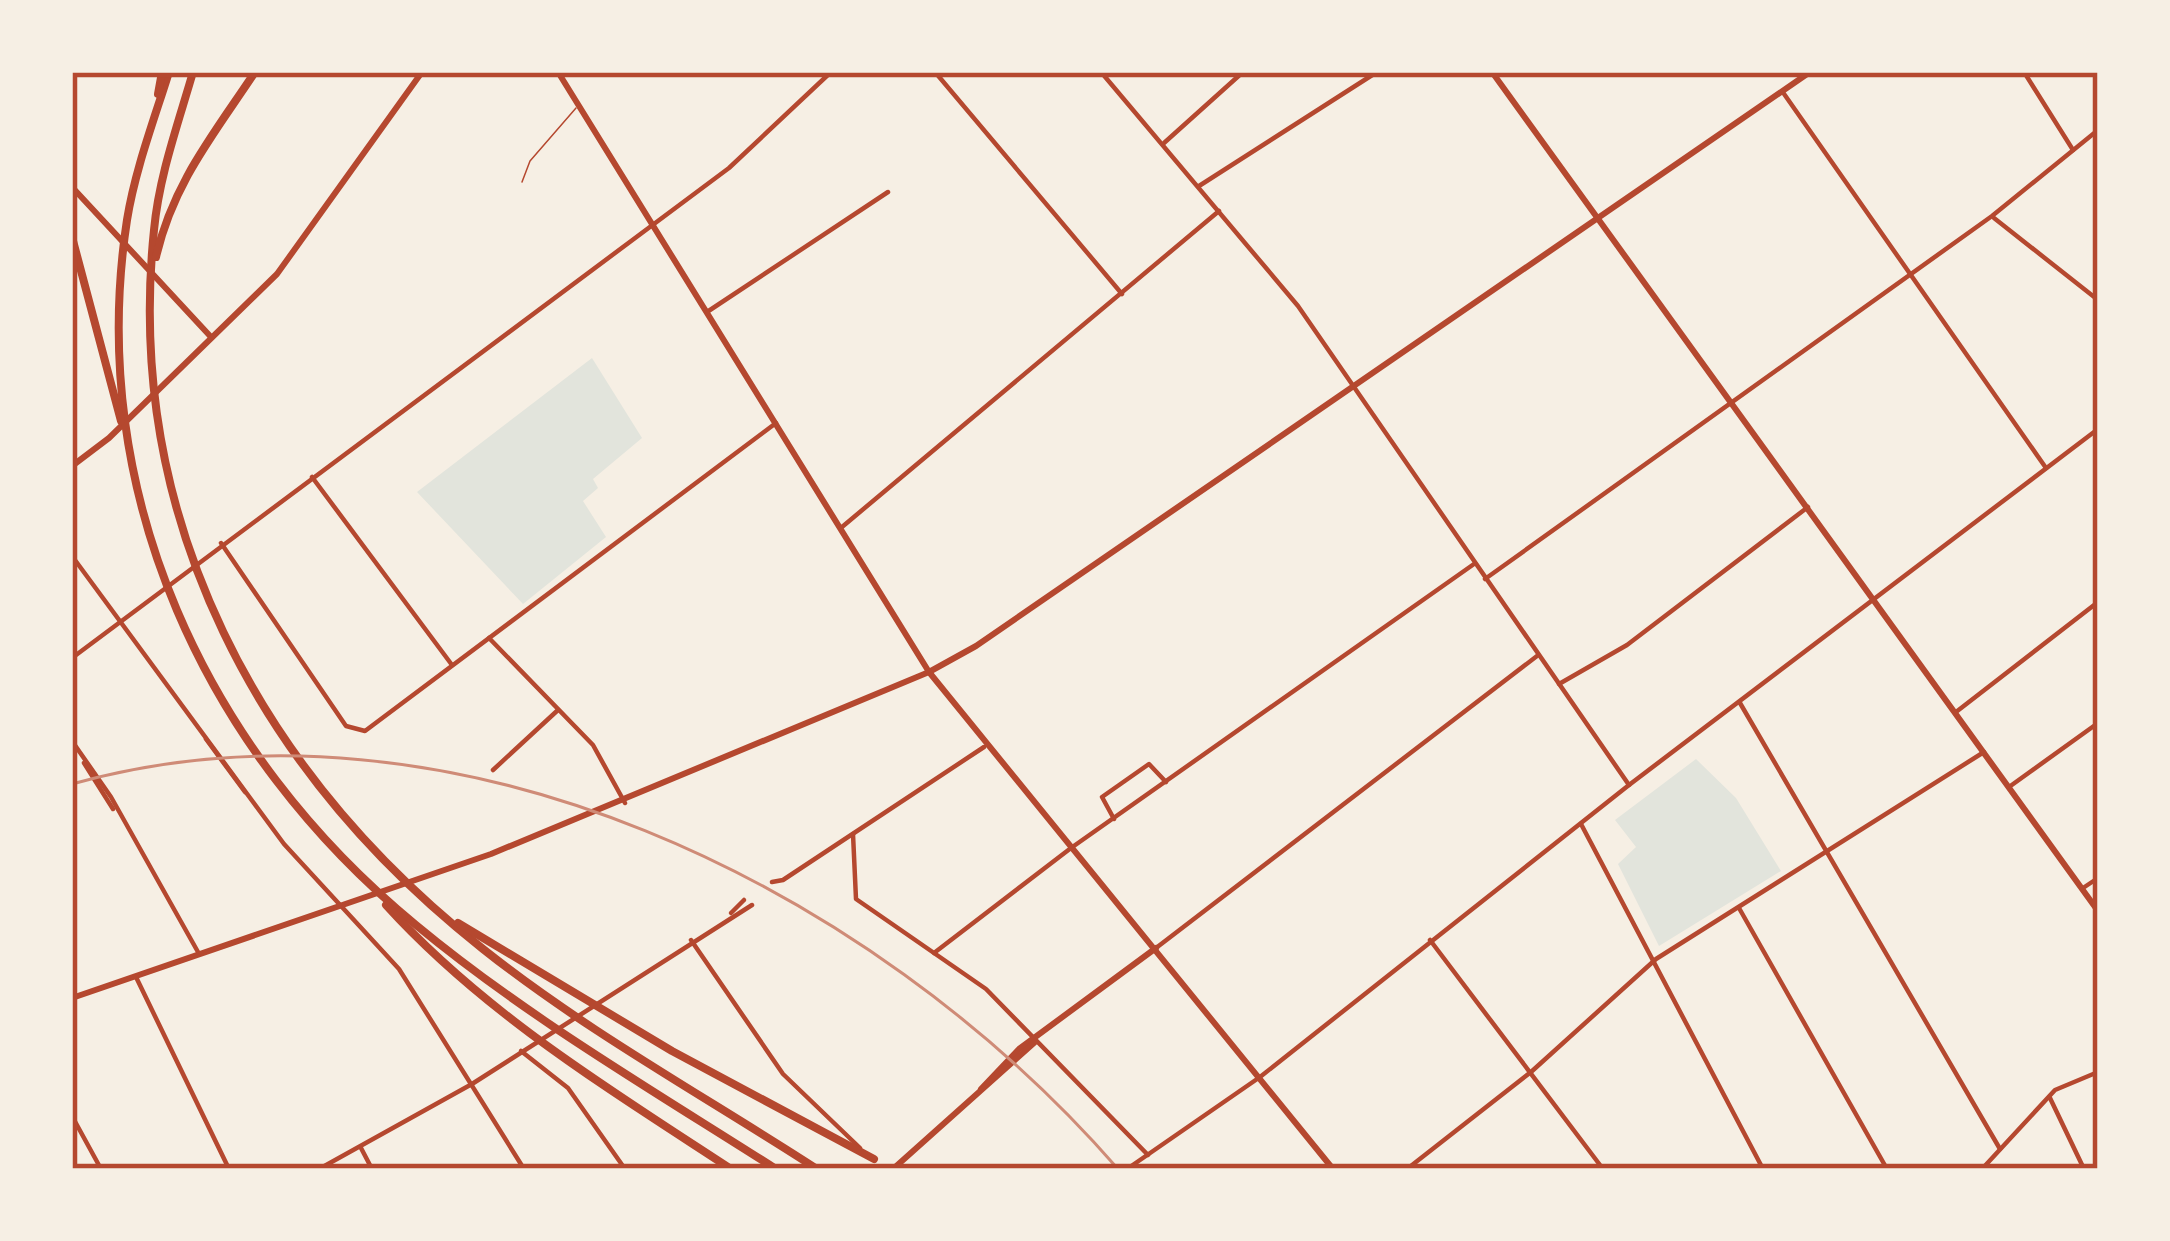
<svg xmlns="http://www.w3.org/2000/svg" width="2170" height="1241" viewBox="0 0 2170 1241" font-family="Lato,sans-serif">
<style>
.green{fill:#e2e4dc}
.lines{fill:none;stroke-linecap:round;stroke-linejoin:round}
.service{stroke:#b5482f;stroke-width:1.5}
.minor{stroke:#b5482f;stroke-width:4.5}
.secondary{stroke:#b5482f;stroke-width:6}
.primary{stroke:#b5482f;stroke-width:6}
.motorway{stroke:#b5482f;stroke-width:8}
.rail{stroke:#cf8b77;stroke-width:3}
.neatline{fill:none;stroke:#b5482f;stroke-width:4.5}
</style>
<rect width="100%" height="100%" fill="#f6efe4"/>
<g class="green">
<polygon points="592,358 642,438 593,479 598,488 583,501 606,537 523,604 417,492"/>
<polygon points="1696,759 1736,798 1781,871 1659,946 1618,864 1636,847 1615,820"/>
</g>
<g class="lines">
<polyline class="service" points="522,182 530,161 576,108"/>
<g class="minor">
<polyline points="935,72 1122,294"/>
<polyline points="1101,72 1298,306 1629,785"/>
<polyline points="2024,72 2073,150"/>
<polyline points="1782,91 2046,468"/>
<polyline points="1164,143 1243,72"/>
<polyline points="1199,186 1377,72"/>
<polyline points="1994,218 2098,300"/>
<polyline points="707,312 888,192"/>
<polyline points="312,477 452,665"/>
<polyline points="842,527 1219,211"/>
<polyline points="221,543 346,726 365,731 776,423"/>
<polyline points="72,556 284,844 399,969 524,1169"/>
<polyline points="1485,579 1992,216 2098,130"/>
<polyline points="489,638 593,745 625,803"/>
<polyline points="72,658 729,168 831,72"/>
<polyline points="1559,684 1627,645 1808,507"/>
<polyline points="1740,703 2000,1149"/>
<polyline points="1956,712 2098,602"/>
<polyline points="206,739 245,792"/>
<polyline points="72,741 111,797 198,952"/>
<polyline points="84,763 113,809"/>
<polyline points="493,770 558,710"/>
<polyline points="2009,787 2098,723"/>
<polyline points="1114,819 1102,797 1149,764 1166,782"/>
<polyline points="1581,824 1763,1169"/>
<polyline points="853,834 856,899 986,989 1148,1155"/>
<polyline points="772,882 783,880 984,747"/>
<polyline points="2083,888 2098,878"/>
<polyline points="1739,908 1887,1169"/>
<polyline points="731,913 744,900"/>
<polyline points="691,940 783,1074 860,1148"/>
<polyline points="1430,940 1603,1169"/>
<polyline points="1156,948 1537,656"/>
<polyline points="934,953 1071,848 1474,564"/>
<polyline points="136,977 229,1169"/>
<polyline points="521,1051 568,1088 625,1169"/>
<polyline points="2050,1098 2084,1169"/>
<polyline points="72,1116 101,1169"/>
<polyline points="361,1148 372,1169"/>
<polyline points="319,1169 472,1084 752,905"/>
<polyline points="1127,1169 1260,1077 1629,785 2098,429"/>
<polyline points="1407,1169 1531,1072 1656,959 1984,752"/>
<polyline points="1982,1169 2055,1090 2098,1072"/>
</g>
<g class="secondary">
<polyline points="72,998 491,854 929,672 976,646 1810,72"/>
<polyline points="981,1089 1019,1049 1156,948"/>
<polyline points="893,1169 1035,1042"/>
</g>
<g class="primary">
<polyline points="558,72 929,672 1333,1169"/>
<polyline points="1492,72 2098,911"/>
<polyline points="72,187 211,337"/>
<polyline points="72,466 109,438 277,274 422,72"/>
</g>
<g class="motorway">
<path d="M169 72C154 120 135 170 127 220 85 493 206 753 416 925 527 1017 654 1091 776 1169"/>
<path d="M193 72C178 124 159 176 154 230 124 520 259 772 483 949 586 1031 706 1097 817 1169"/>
<polyline points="158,94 162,72"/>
<polyline points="72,237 121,421"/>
<path d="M156 257C173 183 214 134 255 72"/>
<path d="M386 905C484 1013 609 1089 731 1169"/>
<polyline points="458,923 672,1051 874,1159"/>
</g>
<path class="rail" d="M72 784C451 678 872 886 1118 1169"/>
</g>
<rect width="2170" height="1241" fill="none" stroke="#f6efe4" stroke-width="150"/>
<rect x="75" y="75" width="2020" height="1091" class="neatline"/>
</svg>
